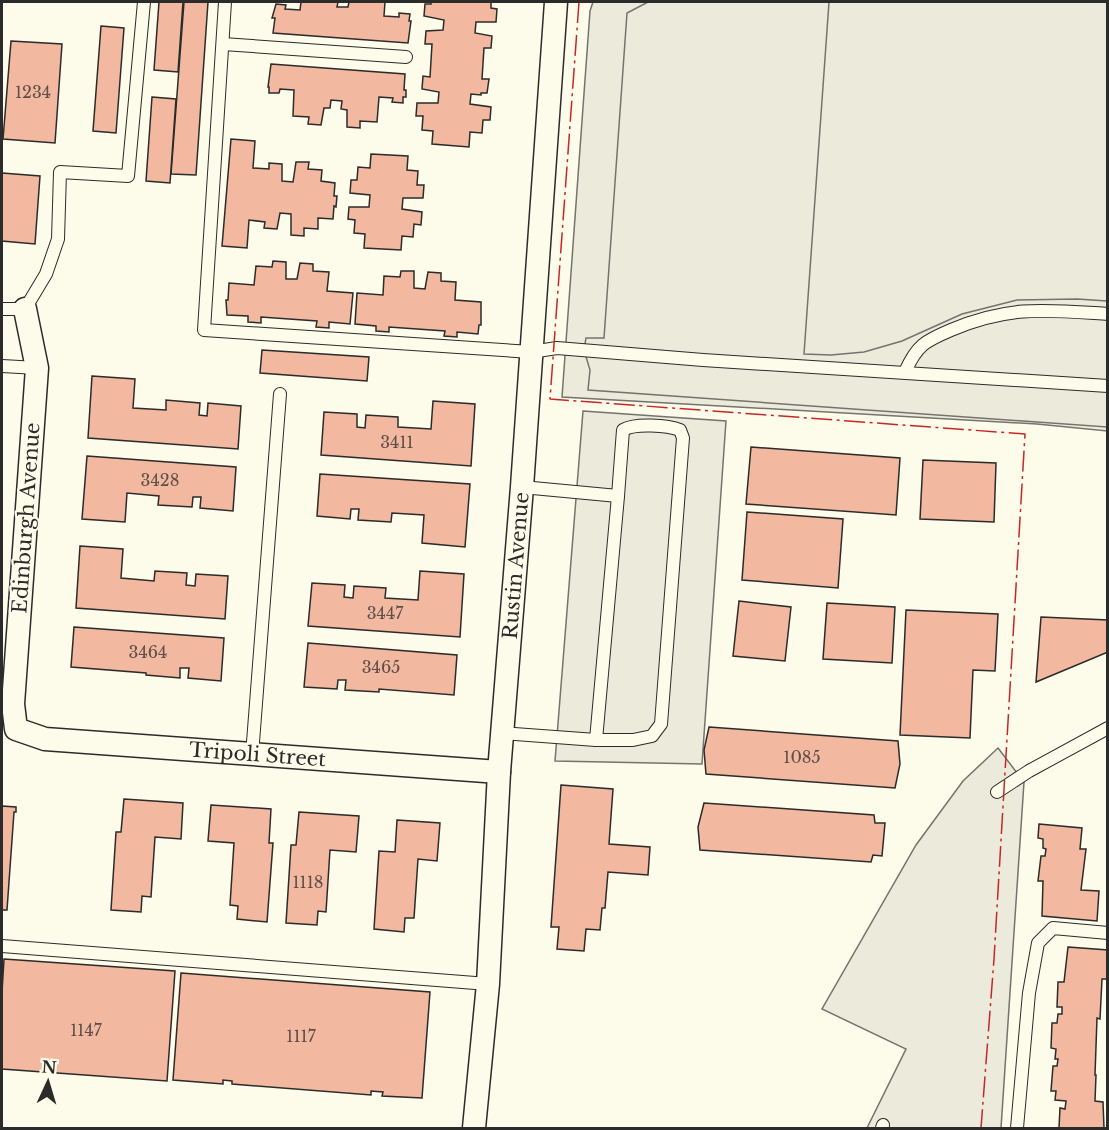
<svg xmlns="http://www.w3.org/2000/svg" width="1109" height="1130" viewBox="0 0 1109 1130" font-family="'Libre Baskerville',serif">
<style>
.green{fill:#ecebdb;stroke:#74746e;stroke-width:1.5}
.parking{fill:#eceadb;stroke:#74746e;stroke-width:1.5}
.building{fill:#f2b8a0;stroke:#2b2b2b;stroke-width:1.5}
.lines{fill:none;stroke-linecap:round;stroke-linejoin:round}
.service-casing{stroke:#2b2b2b;stroke-width:14}
.minor-casing{stroke:#2b2b2b;stroke-width:25}
.service{stroke:#fdfbea;stroke-width:12}
.minor{stroke:#fdfbea;stroke-width:22}
.power{stroke:#c62828;stroke-width:1.5;stroke-dasharray:21 4.5 3 4.5;stroke-linecap:butt}
.labels{text-anchor:middle;dominant-baseline:central;stroke-width:4.5;stroke-linejoin:round;paint-order:stroke}
.number-label{font-size:16px;fill:#5d4e48}
.street-label{font-size:20px;fill:#2b2b2b;stroke:#fdfbea}
</style>
<rect width="100%" height="100%" fill="#fdfbea"/>
<polygon class="green" points="593,2 1107,2 1107,431 1037,424 562,397 590,11"/>
<g class="parking">
<polygon points="648,2 829,2 804,354 831,355 864,352 902,341 962,314 1017,300 1077,299 1107,301 1107,427 588,390 590,370 584,350 586,338 604,338 627,13"/>
<polygon points="583,411 726,421 702,764 555,761"/>
<polygon points="998,748 1024,782 1001,1128 867,1128 906,1049 822,1009 916,845 963,781"/>
</g>
<g class="building">
<polygon points="159,2 183,2 178,72 154,70"/>
<polygon points="184,2 208,2 196,175 171,174"/>
<polygon points="301,2 338,2 337,7 348,7 349,2 385,2 384,16 399,17 399,13 410,14 409,21 411,21 408,43 273,33 275,18 272,18 276,4 286,5 285,9 300,10"/>
<polygon points="431,2 491,2 491,8 497,9 496,22 476,22 475,33 492,36 491,48 484,48 482,79 489,79 487,93 481,93 481,95 471,94 470,104 491,107 490,120 483,120 482,133 470,132 469,147 432,144 433,131 422,130 423,116 416,116 417,103 438,103 439,92 422,89 423,76 430,77 432,44 425,44 426,31 443,30 444,20 424,16 425,4 431,4"/>
<polygon points="101,26 124,28 116,133 93,131"/>
<polygon points="11,41 62,44 55,143 3,139"/>
<polygon points="271,64 405,74 404,90 406,90 406,97 403,97 403,103 392,102 393,98 379,97 377,122 360,121 360,128 347,127 347,110 341,109 342,101 331,100 330,108 324,108 321,125 308,124 309,117 293,116 294,90 280,89 279,93 269,93 269,87 268,87"/>
<polygon points="152,97 176,99 170,183 146,181"/>
<polygon points="231,139 255,141 253,168 269,169 269,163 282,164 282,181 293,182 296,162 309,162 308,169 322,170 321,181 335,183 334,196 337,196 336,207 334,206 333,219 318,218 318,229 304,228 304,236 291,235 291,214 280,213 277,229 264,228 265,222 249,220 247,248 222,246"/>
<polygon points="371,154 408,156 407,170 418,171 417,185 424,185 423,198 403,198 402,209 422,212 421,225 414,224 413,237 402,236 401,250 364,248 365,234 354,233 355,220 348,219 349,207 369,207 370,195 350,193 351,180 357,180 358,167 370,168"/>
<polygon points="2,173 40,176 35,244 2,241"/>
<polygon points="273,261 286,262 286,279 297,279 300,263 313,264 313,271 329,272 327,291 353,293 350,324 329,322 329,328 316,327 317,321 261,317 261,323 248,322 248,316 227,315 226,300 228,300 229,283 254,285 256,266 272,267"/>
<polygon points="401,271 414,271 414,288 425,289 428,272 441,273 441,281 456,282 455,300 481,302 481,325 479,325 478,334 457,332 457,337 444,336 445,331 389,327 389,332 376,331 376,326 355,324 357,293 383,295 384,276 400,277"/>
<polygon points="262,350 369,357 367,381 260,373"/>
<polygon points="92,376 135,379 133,408 166,410 166,400 200,403 199,415 207,416 208,403 241,406 238,449 88,438"/>
<polygon points="433,401 475,404 471,466 321,455 324,412 357,414 357,427 365,428 366,415 398,417 398,427 431,429"/>
<polygon points="751,447 900,458 896,515 746,504"/>
<polygon points="87,456 236,467 233,511 200,508 201,497 193,497 192,507 158,505 159,496 127,493 125,522 82,519"/>
<polygon points="923,460 996,463 994,522 920,519"/>
<polygon points="320,474 470,484 465,547 422,543 424,515 392,513 391,522 358,520 359,509 351,509 350,519 317,516"/>
<polygon points="747,512 843,519 838,588 742,580"/>
<polygon points="80,546 123,549 121,578 154,581 155,571 187,573 186,585 195,586 196,574 228,576 225,619 76,608"/>
<polygon points="420,571 464,574 460,637 308,626 312,583 345,585 344,597 353,598 354,586 386,588 385,598 418,600"/>
<polygon points="739,601 791,607 785,661 733,656"/>
<polygon points="827,603 895,607 892,663 823,659"/>
<polygon points="906,610 998,614 995,671 973,670 970,738 900,735"/>
<polygon points="1041,617 1108,620 1108,652 1036,682"/>
<polygon points="74,627 224,638 221,681 188,678 189,668 180,668 180,678 146,675 146,673 71,667"/>
<polygon points="308,643 457,655 454,695 379,689 379,692 345,690 346,680 338,680 337,689 304,687"/>
<polygon points="709,727 898,741 900,764 895,788 706,774 704,750"/>
<polygon points="561,785 613,789 609,844 650,847 648,875 608,872 605,908 602,908 600,930 586,929 584,951 557,949 559,927 551,927"/>
<polygon points="124,799 183,803 181,839 155,837 151,897 142,896 141,912 111,910 116,832 121,832"/>
<polygon points="704,803 874,815 875,823 885,823 882,856 873,855 871,862 700,850 698,827"/>
<polygon points="211,805 271,809 269,843 273,843 267,922 237,919 238,906 230,905 234,843 208,841"/>
<polygon points="2,806 16,807 16,812 14,812 7,910 2,910"/>
<polygon points="299,812 359,816 356,852 330,850 326,912 318,911 317,925 286,923 291,845 296,845"/>
<polygon points="397,820 440,823 437,861 418,859 414,918 405,918 404,932 374,929 379,851 395,852"/>
<polygon points="1039,824 1082,828 1080,849 1086,849 1081,890 1099,891 1097,921 1042,916 1043,881 1038,881 1041,856 1045,856 1046,849 1043,848 1043,839 1038,838"/>
<polygon points="1068,947 1108,950 1108,979 1102,979 1100,1019 1097,1018 1095,1075 1096,1075 1095,1101 1103,1102 1104,1128 1059,1128 1060,1108 1065,1109 1066,1101 1055,1100 1056,1091 1051,1091 1053,1066 1057,1066 1058,1059 1055,1059 1056,1049 1051,1048 1052,1023 1057,1023 1058,1014 1062,1014 1062,1007 1057,1007 1058,982 1064,982"/>
<polygon points="4,959 175,971 167,1081 2,1069 2,992"/>
<polygon points="181,973 430,992 422,1098 382,1096 383,1092 371,1091 371,1095 232,1084 232,1081 223,1080 223,1084 173,1080"/>
</g>
<g class="lines">
<defs>
<g id="service">
<polyline points="225,2 204,330 531,352 557,348 703,360 1108,386"/>
<polyline points="223,44 406,57"/>
<polyline points="2,309 25,309 46,274 58,239 60,172 128,176 144,2"/>
<polyline points="2,366 37,368"/>
<path d="M905 372C917 345 925 341 951 330 1009 305 1047 310 1108 314"/>
<polyline points="502,733 596,740 618,496 522,487"/>
<path d="M596 740H633L652 736 661 724 683 438 680 430C668 425 634 423 623 430L618 496"/>
<polyline points="252,755 280,394"/>
<polyline points="997,792 1029,771 1108,728"/>
<polyline points="2,946 488,984"/>
<polyline points="882,1128 883,1125"/>
<polyline points="1017,1128 1029,993 1038,943 1053,928 1108,933"/>
</g>
<g id="minor">
<path id="s1" d="M25 309 37 368 13 704 16 729 45 739 499 772"/>
<path id="s2" d="M474 1128 488 984 499 772 522 487 556 2"/>
</g>
</defs>
<use href="#service" class="service-casing"/>
<use href="#minor" class="minor-casing"/>
<use href="#service" class="service"/>
<use href="#minor" class="minor"/>
<polyline class="power" points="579,2 550,399 1025,434 994,959 981,1128"/>
</g>
<g class="labels">
<g class="number-label">
<text x="33" y="92">1234</text>
<text x="397" y="442">3411</text>
<text x="160" y="480">3428</text>
<text x="385" y="613">3447</text>
<text x="148" y="652">3464</text>
<text x="381" y="667">3465</text>
<text x="802" y="757">1085</text>
<text x="308" y="882">1118</text>
<text x="86" y="1030">1147</text>
<text x="301" y="1036">1117</text>
</g>
<g class="street-label">
<text transform="translate(26 518) rotate(-86)">Edinburgh Avenue</text>
<text stroke="none"><textPath href="#s2" startOffset="564">Rustin Avenue</textPath></text>
<text stroke="none"><textPath href="#s1" startOffset="666">Tripoli Street</textPath></text>
</g>
</g>
<rect width="1109" height="1130" fill="none" stroke="#2b2b2b" stroke-width="6"/>
<g transform="translate(48 1082) rotate(4)" stroke="#fdfbea" stroke-width="4.5" paint-order="stroke">
<path d="M0-4.5L10 22L0 15L-10 22Z" fill="#2b2b2b"/>
<text y="-9" font-size="16" font-weight="bold" text-anchor="middle" fill="#2b2b2b">N</text>
</g>
</svg>
